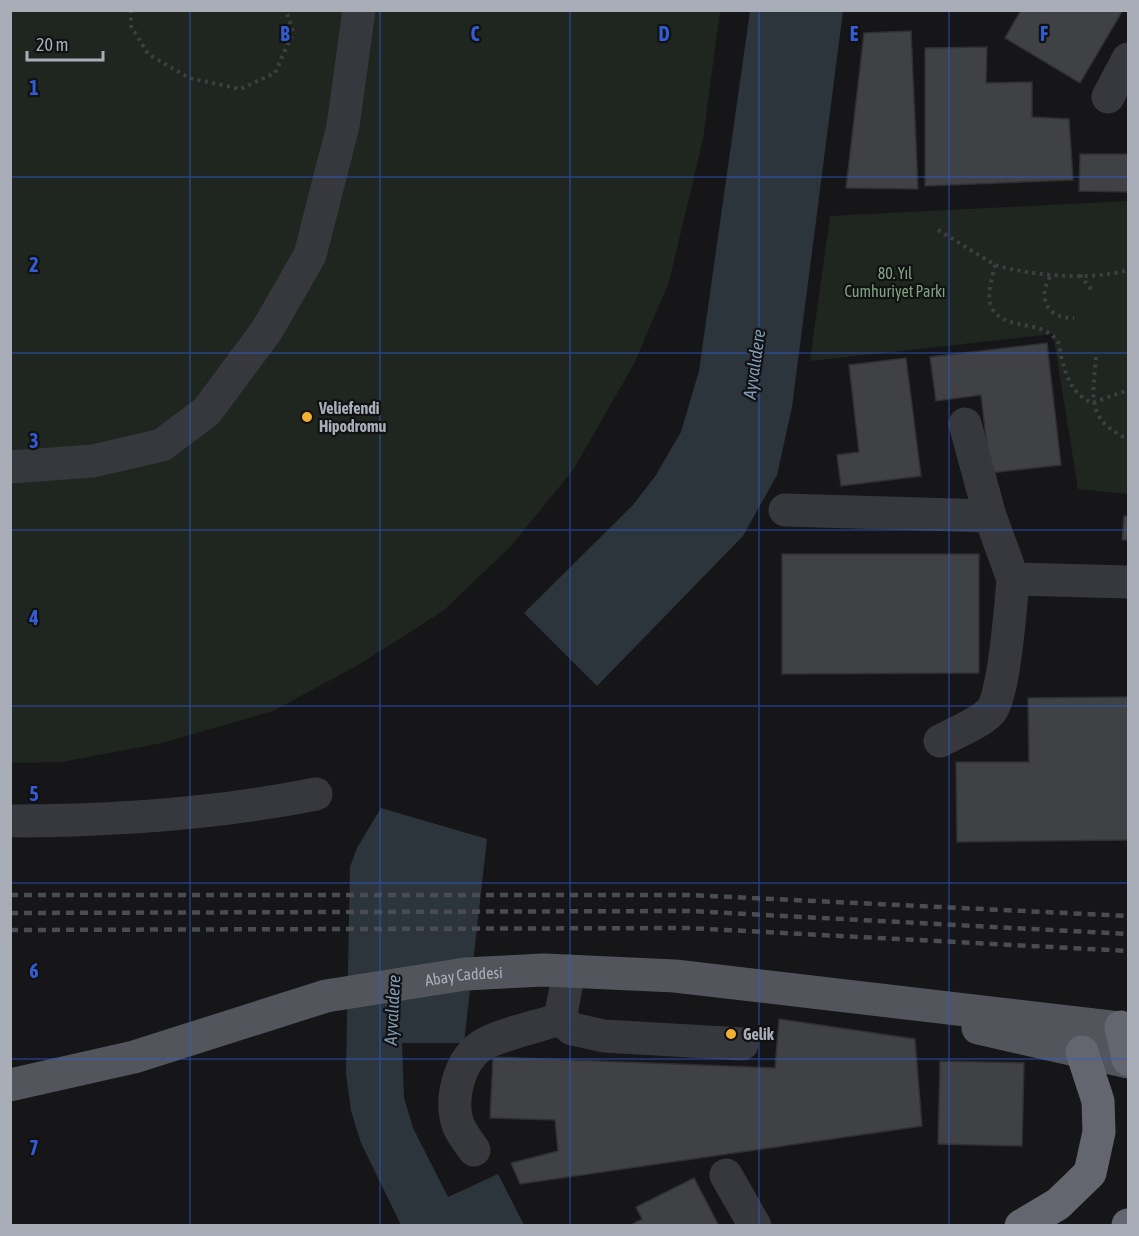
<svg xmlns="http://www.w3.org/2000/svg" width="1139" height="1236" viewBox="0 0 1139 1236" font-family="'Asap Condensed',sans-serif">
<style>
.green{fill:#1e261f}
.water{fill:#2c353c}
.building{fill:#404145;stroke:#303034;stroke-width:1.5}
.lines{fill:none;stroke-linecap:round;stroke-linejoin:round}
.path{stroke:#3d3f44;stroke-width:4;stroke-dasharray:3 4.5;stroke-linecap:butt}
.minor{stroke:#37383d;stroke-width:33}
.major{stroke:#53555c;stroke-width:33}
.highway{stroke:#63666e;stroke-width:33}
.rail{stroke:#4a4c52;stroke-width:4.5;stroke-dasharray:8 6;stroke-linecap:butt}
.grid{fill:none;stroke:#325cd3;stroke-width:1.5;stroke-opacity:0.55}
.poi-dot{fill:#f2b134;stroke:#111113;stroke-width:2}
.labels{text-anchor:middle;dominant-baseline:central;stroke-width:4.5;stroke-linejoin:round;paint-order:stroke}
.park-label{font-size:16px;fill:#7fa381;stroke:#111113}
.poi-label{font-size:16px;font-weight:bold;fill:#a8adb8;stroke:#111113;text-anchor:start}
.street-label{font-size:16px;fill:#a8adb8;stroke:#111113}
.water-label{font-size:18px;font-style:italic;fill:#7f9bb3;stroke:#111113}
.grid-label{font-size:20px;text-anchor:middle;font-weight:bold;fill:#325cd3;stroke:#111113;stroke-width:4.5;stroke-linejoin:round;paint-order:stroke}
</style>
<rect width="100%" height="100%" fill="#161618"/>
<g class="green">
<polygon points="10,11 720,11 703,139 669,282 634,364 573,470 510,547 443,611 360,664 273,711 162,743 62,762 11,763"/>
<polygon points="1128,201 1128,494 1078,489 1053,334 810,361 830,216"/>
</g>
<g class="water">
<polygon points="750,11 843,11 792,407 777,475 743,536 597,686 524,613 633,505 656,475 681,432 699,371"/>
<polygon points="381,808 487,839 464,1043 402,1043 404,1098 413,1128 448,1197 498,1174 524,1225 401,1225 361,1143 351,1111 346,1073 350,867 357,848"/>
</g>
<g class="building">
<polygon points="1021,10 1123,10 1080,83 1005,38"/>
<polygon points="911,31 918,189 846,188 864,33"/>
<polygon points="987,47 986,83 1032,82 1032,117 1069,119 1073,180 925,186 925,48"/>
<polygon points="1080,154 1128,154 1128,192 1079,191"/>
<polygon points="1047,343 1061,465 990,473 981,395 936,401 930,357"/>
<polygon points="906,358 921,476 841,486 837,455 859,452 849,365"/>
<polygon points="1124,516 1128,516 1128,540 1122,540"/>
<polygon points="782,554 979,554 979,673 782,674"/>
<polygon points="1128,697 1128,840 957,842 956,762 1029,762 1028,698"/>
<polygon points="779,1019 915,1039 922,1126 520,1184 511,1163 558,1151 555,1120 490,1118 493,1057 775,1068"/>
<polygon points="940,1061 1024,1063 1022,1146 938,1144"/>
<polygon points="694,1178 719,1226 629,1226 642,1219 636,1207"/>
</g>
<g class="lines">
<g class="path">
<polyline points="131,10 131,26 148,54 189,78 240,89 275,73 293,32 286,10"/>
<path d="M938 230 995 265C1033 276 1090 281 1128 270"/>
<path d="M995 265C992 278 985 298 993 310 1007 331 1043 319 1058 342 1060 346 1060 352 1061 356 1067 378 1071 393 1092 403L1128 390"/>
<polyline points="1080,275 1094,293"/>
<path d="M1050 277C1037 299 1048 319 1074 318"/>
<path d="M1096 357C1093 397 1085 419 1128 439"/>
</g>
<g class="minor">
<polyline points="1108,97 1128,59"/>
<polyline points="965,424 990,516"/>
<polyline points="10,467 93,461 162,445 207,411 267,330 310,255 343,126 359,10"/>
<polyline points="785,510 990,516 1013,579 1128,582"/>
<path d="M940 741C956 732 979 724 991 711 1004 697 1011 603 1013 579"/>
<path d="M10 821C113 821 216 814 316 794"/>
<polyline points="560,1019 572,1029 604,1036 742,1044"/>
<path d="M474 1150C469 1143 463 1135 459 1127 449 1102 458 1062 481 1046 497 1035 540 1026 560 1019L569 971"/>
<polyline points="726,1175 755,1226"/>
</g>
<g class="major">
<polyline points="978,1028 1128,1062"/>
<path id="s1" d="M10 1085 134 1057 326 996 465 974 544 970 675 976 1128 1029"/>
</g>
<g class="highway">
<polyline points="1121,1027 1128,1059"/>
<polyline points="1021,1226 1058,1204 1090,1173 1099,1132 1098,1101 1082,1052"/>
<polyline points="1128,1226 1128,1225"/>
</g>
<g class="rail">
<polyline points="10,895 689,895 1128,916"/>
<polyline points="10,913 689,911 1128,934"/>
<polyline points="10,930 688,928 1128,951"/>
</g>
</g>
<path class="grid" d="M190 10V1226M380 10V1226M570 10V1226M759 10V1226M949 10V1226M10 177H1128M10 353H1128M10 530H1128M10 706H1128M10 883H1128M10 1059H1128"/>
<g class="poi-dot">
<circle cx="307" cy="417" r="6"/>
<circle cx="731" cy="1034" r="6"/>
</g>
<g class="labels">
<g class="park-label">
<text x="895" y="273">80. Yıl<tspan x="895" dy="18">Cumhuriyet Parkı</tspan></text>
</g>
<g class="poi-label">
<text x="319" y="408">Veliefendi<tspan x="319" dy="18">Hipodromu</tspan></text>
<text x="743" y="1034">Gelik</text>
</g>
<g class="street-label">
<text stroke="none"><textPath href="#s1" startOffset="468">Abay Caddesi</textPath></text>
</g>
<g class="water-label">
<text transform="translate(754 364) rotate(-82)">Ayvalıdere</text>
<text transform="translate(392 1010) rotate(-87)">Ayvalıdere</text>
</g>
</g>
<g class="grid-label">
<text x="285" y="41">B</text>
<text x="475" y="41">C</text>
<text x="664" y="41">D</text>
<text x="854" y="41">E</text>
<text x="1044" y="41">F</text>
<text x="34" y="95">1</text>
<text x="34" y="272">2</text>
<text x="34" y="448">3</text>
<text x="34" y="625">4</text>
<text x="34" y="801">5</text>
<text x="34" y="978">6</text>
<text x="34" y="1155">7</text>
</g>
<rect width="1139" height="1236" fill="none" stroke="#a8adb8" stroke-width="24"/>
<path d="M27 51v9h76v-9" fill="none" stroke="#a8adb8" stroke-width="3"/>
<text x="36" y="51" font-size="18" fill="#a8adb8" stroke="#111113" stroke-width="4.5" paint-order="stroke">20 m</text>
</svg>
